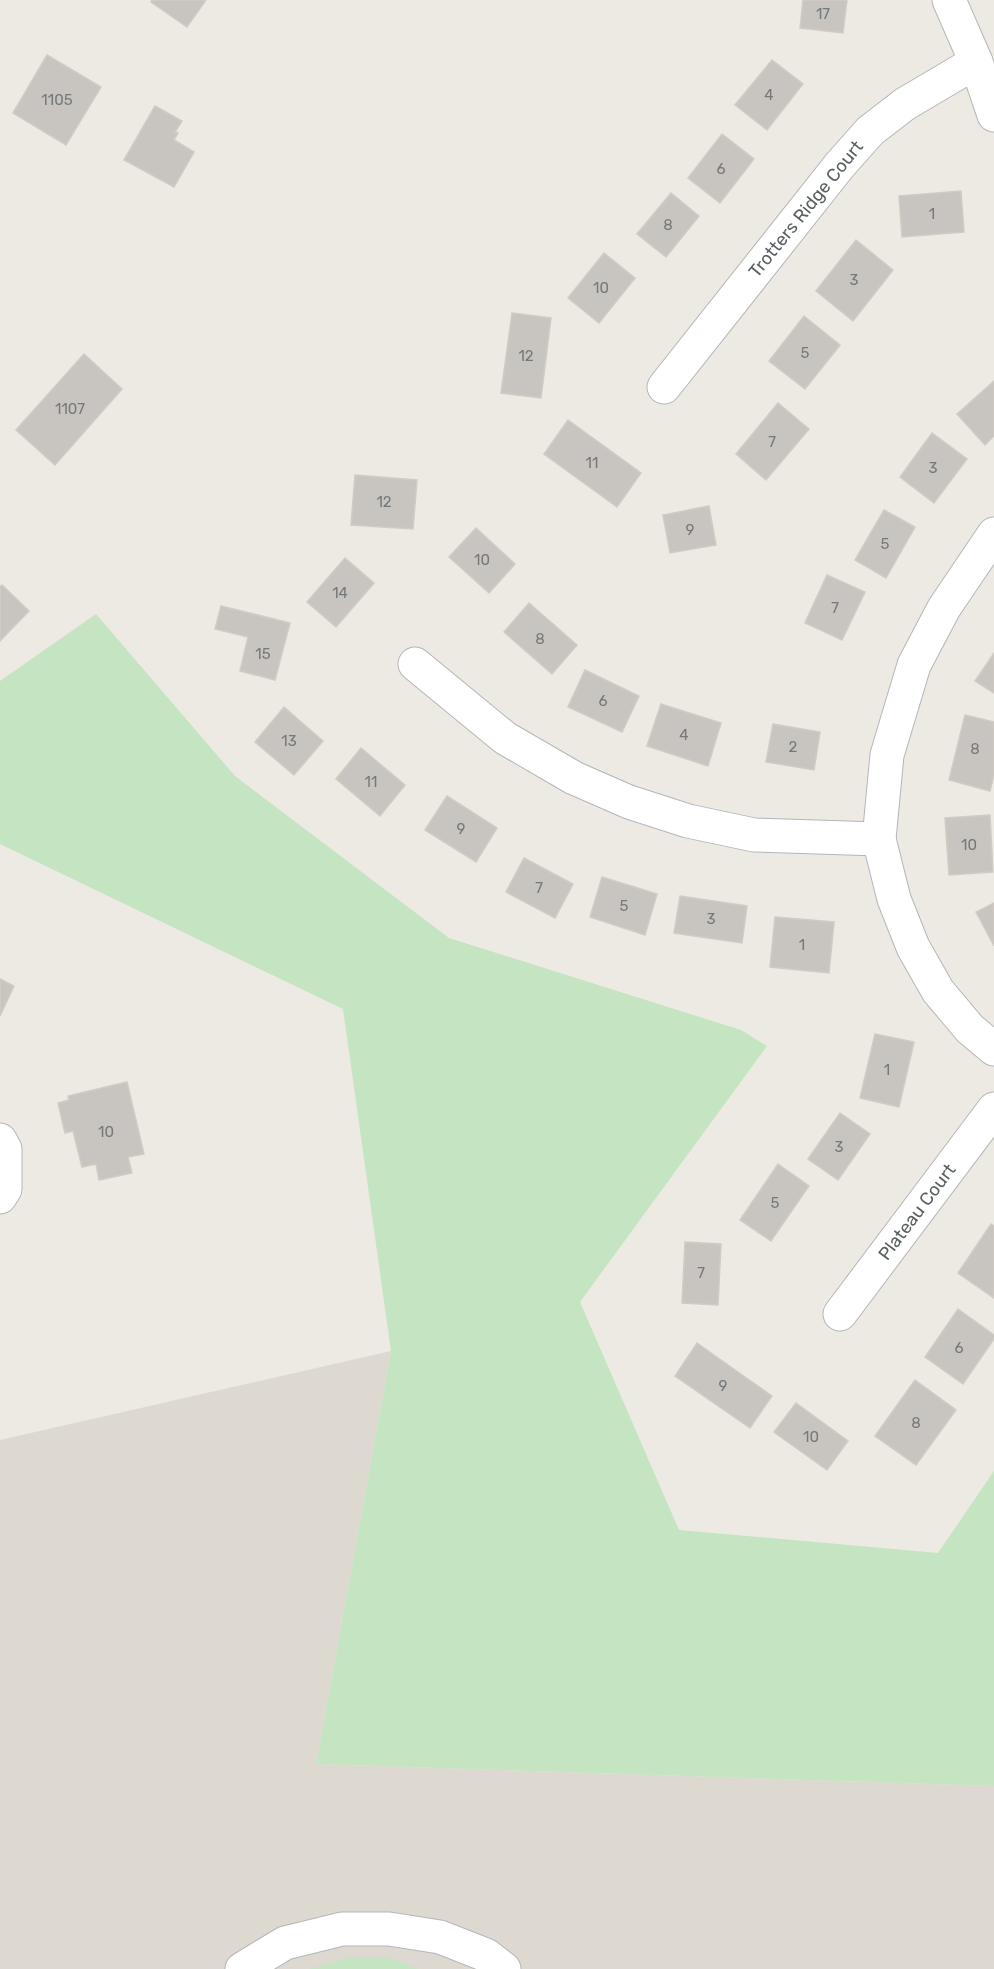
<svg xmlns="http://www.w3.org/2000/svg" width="994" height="1969" viewBox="0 0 994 1969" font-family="Rubik,sans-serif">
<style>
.education{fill:#ddd9d1}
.green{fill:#c5e4c1}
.building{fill:#c8c5c0;stroke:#d2cbc2;stroke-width:1.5}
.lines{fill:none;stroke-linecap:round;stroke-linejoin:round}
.minor-casing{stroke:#b4b6ba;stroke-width:35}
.minor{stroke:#fff;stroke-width:33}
.labels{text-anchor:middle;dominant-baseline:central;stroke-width:6;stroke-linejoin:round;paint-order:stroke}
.number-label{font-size:15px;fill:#76797a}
.street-label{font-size:18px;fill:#5b6063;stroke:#fff}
</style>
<rect width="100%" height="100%" fill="#edeae3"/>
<polygon class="education" points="391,1351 316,1764 994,1786 994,1969 0,1969 0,1440"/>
<g class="green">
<polygon points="96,614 235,776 449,938 741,1030 767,1046 580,1302 679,1530 938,1553 994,1471 994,1786 316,1764 391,1351 343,1009 0,844 0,681"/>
<polygon points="351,1957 387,1957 418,1969 309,1969"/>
</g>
<g class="building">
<polygon points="152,0 206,0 187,27 151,2"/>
<polygon points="803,0 847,0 843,33 800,28"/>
<polygon points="47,55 101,87 66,145 13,113"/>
<polygon points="772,60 803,84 767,130 735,105"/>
<polygon points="155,106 182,121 175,132 178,133 174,140 194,152 174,187 124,160"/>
<polygon points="722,134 754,159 720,203 688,178"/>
<polygon points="961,191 964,232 902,237 899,196"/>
<polygon points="671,193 699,216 666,257 637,234"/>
<polygon points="856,240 893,270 853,321 816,291"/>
<polygon points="604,253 635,278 599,323 568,298"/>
<polygon points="512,313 551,318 541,398 501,393"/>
<polygon points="804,316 840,345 805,389 769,361"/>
<polygon points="84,354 122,389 55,465 16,430"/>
<polygon points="994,381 994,436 985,445 957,414"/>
<polygon points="778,403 809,429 766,480 736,454"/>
<polygon points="568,420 641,473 617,507 544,454"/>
<polygon points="932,433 967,459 934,503 900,477"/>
<polygon points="355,475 417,480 413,529 351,525"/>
<polygon points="709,506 716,545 670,553 663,515"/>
<polygon points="884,510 915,527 886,578 855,560"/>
<polygon points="476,528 515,564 489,593 449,557"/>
<polygon points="345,558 374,583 336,627 307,602"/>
<polygon points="827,575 865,592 842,640 805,623"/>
<polygon points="2,585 29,611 0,641 0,587"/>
<polygon points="529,603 577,645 552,674 504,632"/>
<polygon points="221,606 290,623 275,680 240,671 248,637 215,629"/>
<polygon points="994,653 994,693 975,681"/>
<polygon points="585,670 639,696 622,732 568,707"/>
<polygon points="661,704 721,723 708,766 647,746"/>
<polygon points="284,707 323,741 294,775 255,742"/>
<polygon points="965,715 994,722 994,775 990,791 949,780"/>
<polygon points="773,724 820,732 814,770 766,762"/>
<polygon points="361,748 405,785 380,816 336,779"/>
<polygon points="447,796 497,828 476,862 425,830"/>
<polygon points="990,815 993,872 949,875 945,818"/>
<polygon points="524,858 573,884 555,918 506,892"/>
<polygon points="602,877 657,894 645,935 590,917"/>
<polygon points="680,896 747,906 742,943 674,933"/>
<polygon points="994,903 994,946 976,912"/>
<polygon points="775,917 834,922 829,973 770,967"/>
<polygon points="0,979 14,986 0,1016"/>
<polygon points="875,1034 914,1042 899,1107 860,1098"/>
<polygon points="127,1082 144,1154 128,1157 132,1173 99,1180 96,1164 82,1167 73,1131 65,1133 58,1103 69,1100 68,1096"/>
<polygon points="840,1113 870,1134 838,1180 808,1159"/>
<polygon points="778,1164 809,1186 771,1241 740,1220"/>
<polygon points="991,1224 994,1226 994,1298 958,1273"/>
<polygon points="685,1242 721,1244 718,1305 682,1303"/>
<polygon points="958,1309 994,1335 994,1339 963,1384 925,1357"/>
<polygon points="697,1343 772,1396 750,1428 675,1376"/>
<polygon points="915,1380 956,1410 916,1465 875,1436"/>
<polygon points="796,1403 848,1441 827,1470 774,1432"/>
</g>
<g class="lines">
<defs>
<g id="minor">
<polyline points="949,0 976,62 994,115"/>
<polyline points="664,387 839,166 870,131 905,104 976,62"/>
<polyline points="994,534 944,608 914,665 887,755 879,839 894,899 913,947 938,991 970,1029 994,1049"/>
<polyline points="415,664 505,738 574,778 629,802 688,821 754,835 879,839"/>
<polyline points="0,1140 5,1149 5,1189 0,1197"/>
<polyline points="840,1314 994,1109"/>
<polyline points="242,1969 285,1943 342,1929 389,1929 440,1937 486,1955 504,1969"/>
</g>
</defs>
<use href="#minor" class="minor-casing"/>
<use href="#minor" class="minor"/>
</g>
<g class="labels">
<g class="number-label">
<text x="823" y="14">17</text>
<text x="769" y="95">4</text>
<text x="57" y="100">1105</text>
<text x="721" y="169">6</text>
<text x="932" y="214">1</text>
<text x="668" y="225">8</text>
<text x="854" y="280">3</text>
<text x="601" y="288">10</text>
<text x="805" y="353">5</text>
<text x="526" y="356">12</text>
<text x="70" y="409">1107</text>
<text x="772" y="442">7</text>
<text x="592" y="463">11</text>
<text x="933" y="468">3</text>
<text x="384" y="502">12</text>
<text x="690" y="530">9</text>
<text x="885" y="544">5</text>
<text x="482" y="560">10</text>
<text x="340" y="593">14</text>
<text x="835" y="608">7</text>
<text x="540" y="639">8</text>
<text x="263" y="654">15</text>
<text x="603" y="701">6</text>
<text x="684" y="735">4</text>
<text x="289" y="741">13</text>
<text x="793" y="747">2</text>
<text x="975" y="749">8</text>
<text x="371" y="782">11</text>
<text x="461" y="829">9</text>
<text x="969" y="845">10</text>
<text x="539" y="888">7</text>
<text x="624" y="906">5</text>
<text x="711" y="919">3</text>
<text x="802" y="945">1</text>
<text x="887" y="1070">1</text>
<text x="106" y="1132">10</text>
<text x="839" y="1147">3</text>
<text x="775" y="1203">5</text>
<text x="701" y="1273">7</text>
<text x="959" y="1348">6</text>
<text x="723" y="1386">9</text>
<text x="916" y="1423">8</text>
<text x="811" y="1437">10</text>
</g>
<g class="street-label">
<text transform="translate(806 209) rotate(-51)">Trotters Ridge Court</text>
<text transform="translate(917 1212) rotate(-53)">Plateau Court</text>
</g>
</g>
</svg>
